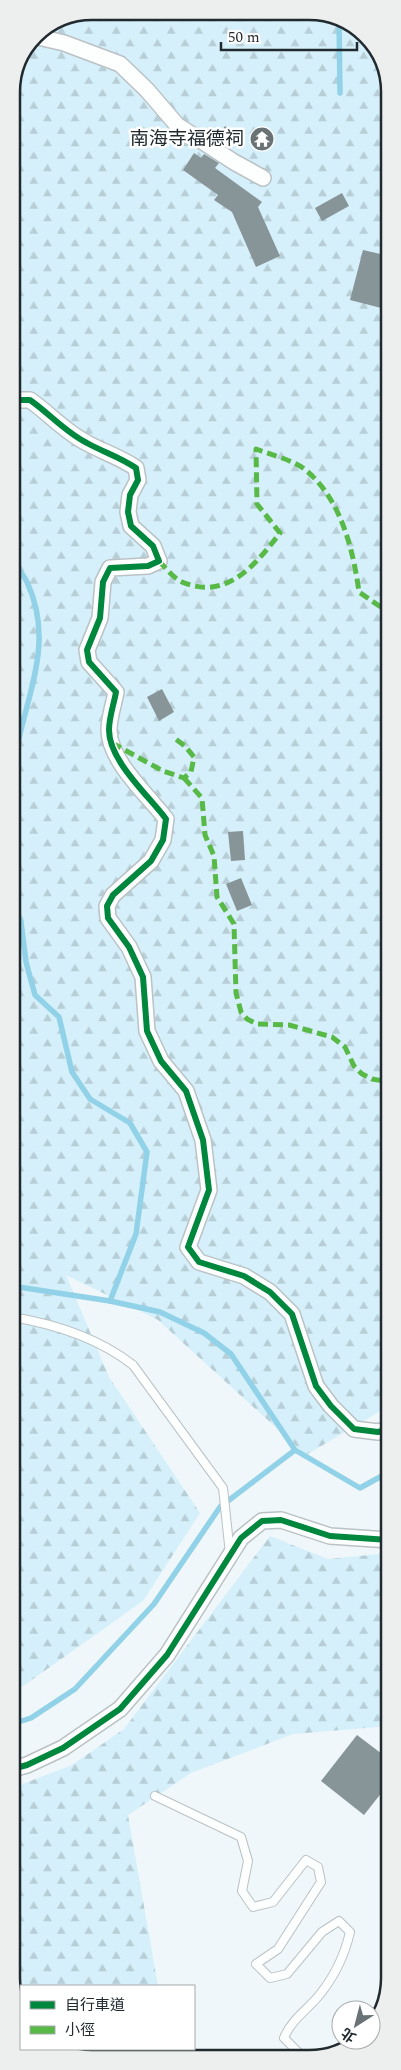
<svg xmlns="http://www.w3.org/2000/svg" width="401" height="2070" viewBox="0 0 401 2070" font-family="Spectral,'Noto Sans TC',serif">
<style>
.forest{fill:url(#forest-firs)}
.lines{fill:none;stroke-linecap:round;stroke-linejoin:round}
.stream{stroke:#91d2e8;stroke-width:5.5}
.building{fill:#879498}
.lane-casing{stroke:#bac2c5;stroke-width:10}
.street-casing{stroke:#bac2c5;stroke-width:18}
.lane{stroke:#fdfefe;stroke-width:8}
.street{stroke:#fdfefe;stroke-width:15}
.quiet{stroke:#58b947;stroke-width:5;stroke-dasharray:10 5;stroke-linecap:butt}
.cycleway-casing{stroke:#fff;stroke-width:9}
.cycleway{stroke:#00873e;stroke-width:6}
.labels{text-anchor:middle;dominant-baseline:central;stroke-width:5;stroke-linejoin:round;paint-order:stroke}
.poi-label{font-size:19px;fill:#212a2e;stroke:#fff;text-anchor:end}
.rim{fill:none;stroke:#212a2e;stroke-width:2.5}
</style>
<defs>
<pattern id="forest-firs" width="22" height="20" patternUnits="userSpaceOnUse" patternTransform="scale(1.25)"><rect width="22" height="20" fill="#d5f0fa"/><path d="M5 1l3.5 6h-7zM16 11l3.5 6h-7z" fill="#b7ced7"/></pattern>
</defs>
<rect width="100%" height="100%" fill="#eff7fa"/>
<g class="forest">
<polygon points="92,11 329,14 370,39 389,82 389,1406 306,1455 158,1320 66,1275 109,1377 200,1513 143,1601 12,1694 11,87 35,35"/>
<polygon points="270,1536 328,1559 389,1553 390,1726 293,1734 191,1773 128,1815 158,1986 21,1986 21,2009 12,1988 12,1788 72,1765 124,1729"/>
<polygon points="62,2049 169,2049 171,2058 76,2057"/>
</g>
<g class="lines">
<g class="stream">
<polyline points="339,20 340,93"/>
<path d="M12 560C17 567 23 574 27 582 56 644 25 697 15 758 13 774 13 789 12 804"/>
<polyline points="12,899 21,922 26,962 35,995 59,1017 72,1072 90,1099 130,1123 147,1152 136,1234 110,1301"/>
<polyline points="12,1286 110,1301 160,1312 204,1333 231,1354 295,1450 360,1488 389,1472"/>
<polyline points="12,1724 31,1718 75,1689 154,1604 220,1507 295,1450"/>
</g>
</g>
<g class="building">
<polygon points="225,126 238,137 230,148 216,139"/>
<polygon points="194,153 201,158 204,154 219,163 215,168 262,202 258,207 280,256 256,267 232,212 214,200 218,195 183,170"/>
<polygon points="342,193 349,206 322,221 315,208"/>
<polygon points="363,250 389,256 389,310 350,300"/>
<polygon points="162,689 174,712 159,721 147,697"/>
<polygon points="243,831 245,860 231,861 228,832"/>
<polygon points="241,878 252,905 237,911 226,884"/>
<polygon points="357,1735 390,1760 390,1782 364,1815 321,1781"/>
</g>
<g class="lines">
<defs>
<g id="lane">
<path d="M12 1317C55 1324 97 1337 133 1365L223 1488 230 1554"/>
<path d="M155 1796 241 1837 248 1861 242 1891 253 1907 273 1902 306 1860 318 1867 321 1882 278 1949 256 1964 270 1978 287 1974 322 1932 339 1921 350 1932C345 1954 335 1975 321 1993 309 2009 292 2018 284 2038L299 2053 309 2058"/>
</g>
<g id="street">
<polyline points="34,36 64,43 120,64 147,90 177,125 234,162 263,178"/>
<path d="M11 400H30C50 414 65 432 87 443 103 452 120 457 136 468L138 480 130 495 128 512 131 526 153 546 159 561 148 566 110 568 103 582 100 618 87 650 89 662 116 692C114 704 109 717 109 730 109 761 149 796 166 819L163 840 151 861 113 895 107 906 108 918 129 947 143 977 147 1031 161 1061 186 1091 203 1140 209 1190 188 1247 199 1262 244 1276 270 1292 292 1314 316 1386 331 1406 354 1429 378 1432 389 1429"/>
<polyline points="12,1769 27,1765 63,1748 120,1709 167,1655 241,1538 262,1521 281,1520 330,1536 389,1540"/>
</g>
</defs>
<use href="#lane" class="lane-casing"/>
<use href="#street" class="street-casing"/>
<use href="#lane" class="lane"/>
<use href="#street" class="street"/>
<g class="quiet">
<path d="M159 561C165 567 173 578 182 582 227 601 255 565 280 533L257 504 256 449C269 454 292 460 303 468 340 496 353 548 359 592L385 610H389"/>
<polyline points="112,743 163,771 184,778 191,772 194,757 185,746 173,737"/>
<polyline points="184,778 202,798 205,835 214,856 217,897 234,924 236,993 241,1012 247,1019 257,1024 289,1025 332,1037 345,1047 354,1066 362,1074 372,1079 389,1082"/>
</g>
<defs>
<g id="cycleway">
<path d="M11 400H30C50 414 65 432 87 443 103 452 120 457 136 468L138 480 130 495 128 512 131 526 153 546 159 561 148 566 110 568 103 582 100 618 87 650 89 662 116 692C114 704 109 717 109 730 109 761 149 796 166 819L163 840 151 861 113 895 107 906 108 918 129 947 143 977 147 1031 161 1061 186 1091 203 1140 209 1190 188 1247 199 1262 244 1276 270 1292 292 1314 316 1386 331 1406 354 1429 378 1432 389 1429"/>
<polyline points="12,1769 27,1765 63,1748 120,1709 167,1655 241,1538 262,1521 281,1520 330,1536 389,1540"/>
</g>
</defs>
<use href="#cycleway" class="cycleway-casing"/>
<use href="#cycleway" class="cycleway"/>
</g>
<defs>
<symbol id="temple-disc" viewBox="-11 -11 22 22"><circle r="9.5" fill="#697275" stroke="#fff"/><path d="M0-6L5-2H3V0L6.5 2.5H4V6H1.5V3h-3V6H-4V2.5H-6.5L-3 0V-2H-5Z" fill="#fff"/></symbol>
</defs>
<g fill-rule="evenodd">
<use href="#temple-disc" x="248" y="125" width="28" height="28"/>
</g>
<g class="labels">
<g class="poi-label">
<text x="244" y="139">南海寺福德祠</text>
</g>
</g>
<path d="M0 0H401V2070H0ZM92 20H309A72 72 0 0 1 381 92V1978A72 72 0 0 1 309 2050H92A72 72 0 0 1 20 1978V92A72 72 0 0 1 92 20Z" fill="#edeeee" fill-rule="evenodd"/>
<path class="rim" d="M92 20H309A72 72 0 0 1 381 92V1978A72 72 0 0 1 309 2050H92A72 72 0 0 1 20 1978V92A72 72 0 0 1 92 20Z"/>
<rect x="20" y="1985" width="175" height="65" fill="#ffffff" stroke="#a6aaab"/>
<rect x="30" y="2001" width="25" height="8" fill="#00873e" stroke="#a6aaab"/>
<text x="65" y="2010" font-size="15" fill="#212a2e">自行車道</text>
<rect x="30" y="2026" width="25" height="8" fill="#58b947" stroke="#a6aaab"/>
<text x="65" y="2035" font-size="15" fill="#212a2e">小徑</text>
<g transform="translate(356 2025) rotate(216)"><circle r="24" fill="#ffffff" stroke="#a6aaab"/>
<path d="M0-4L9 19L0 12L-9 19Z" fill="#697275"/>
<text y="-8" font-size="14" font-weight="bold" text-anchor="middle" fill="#212a2e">北</text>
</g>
<path d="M221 42v8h136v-8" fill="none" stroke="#212a2e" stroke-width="2.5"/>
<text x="228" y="42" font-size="15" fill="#212a2e" stroke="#ffffff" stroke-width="4" paint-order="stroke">50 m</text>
</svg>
